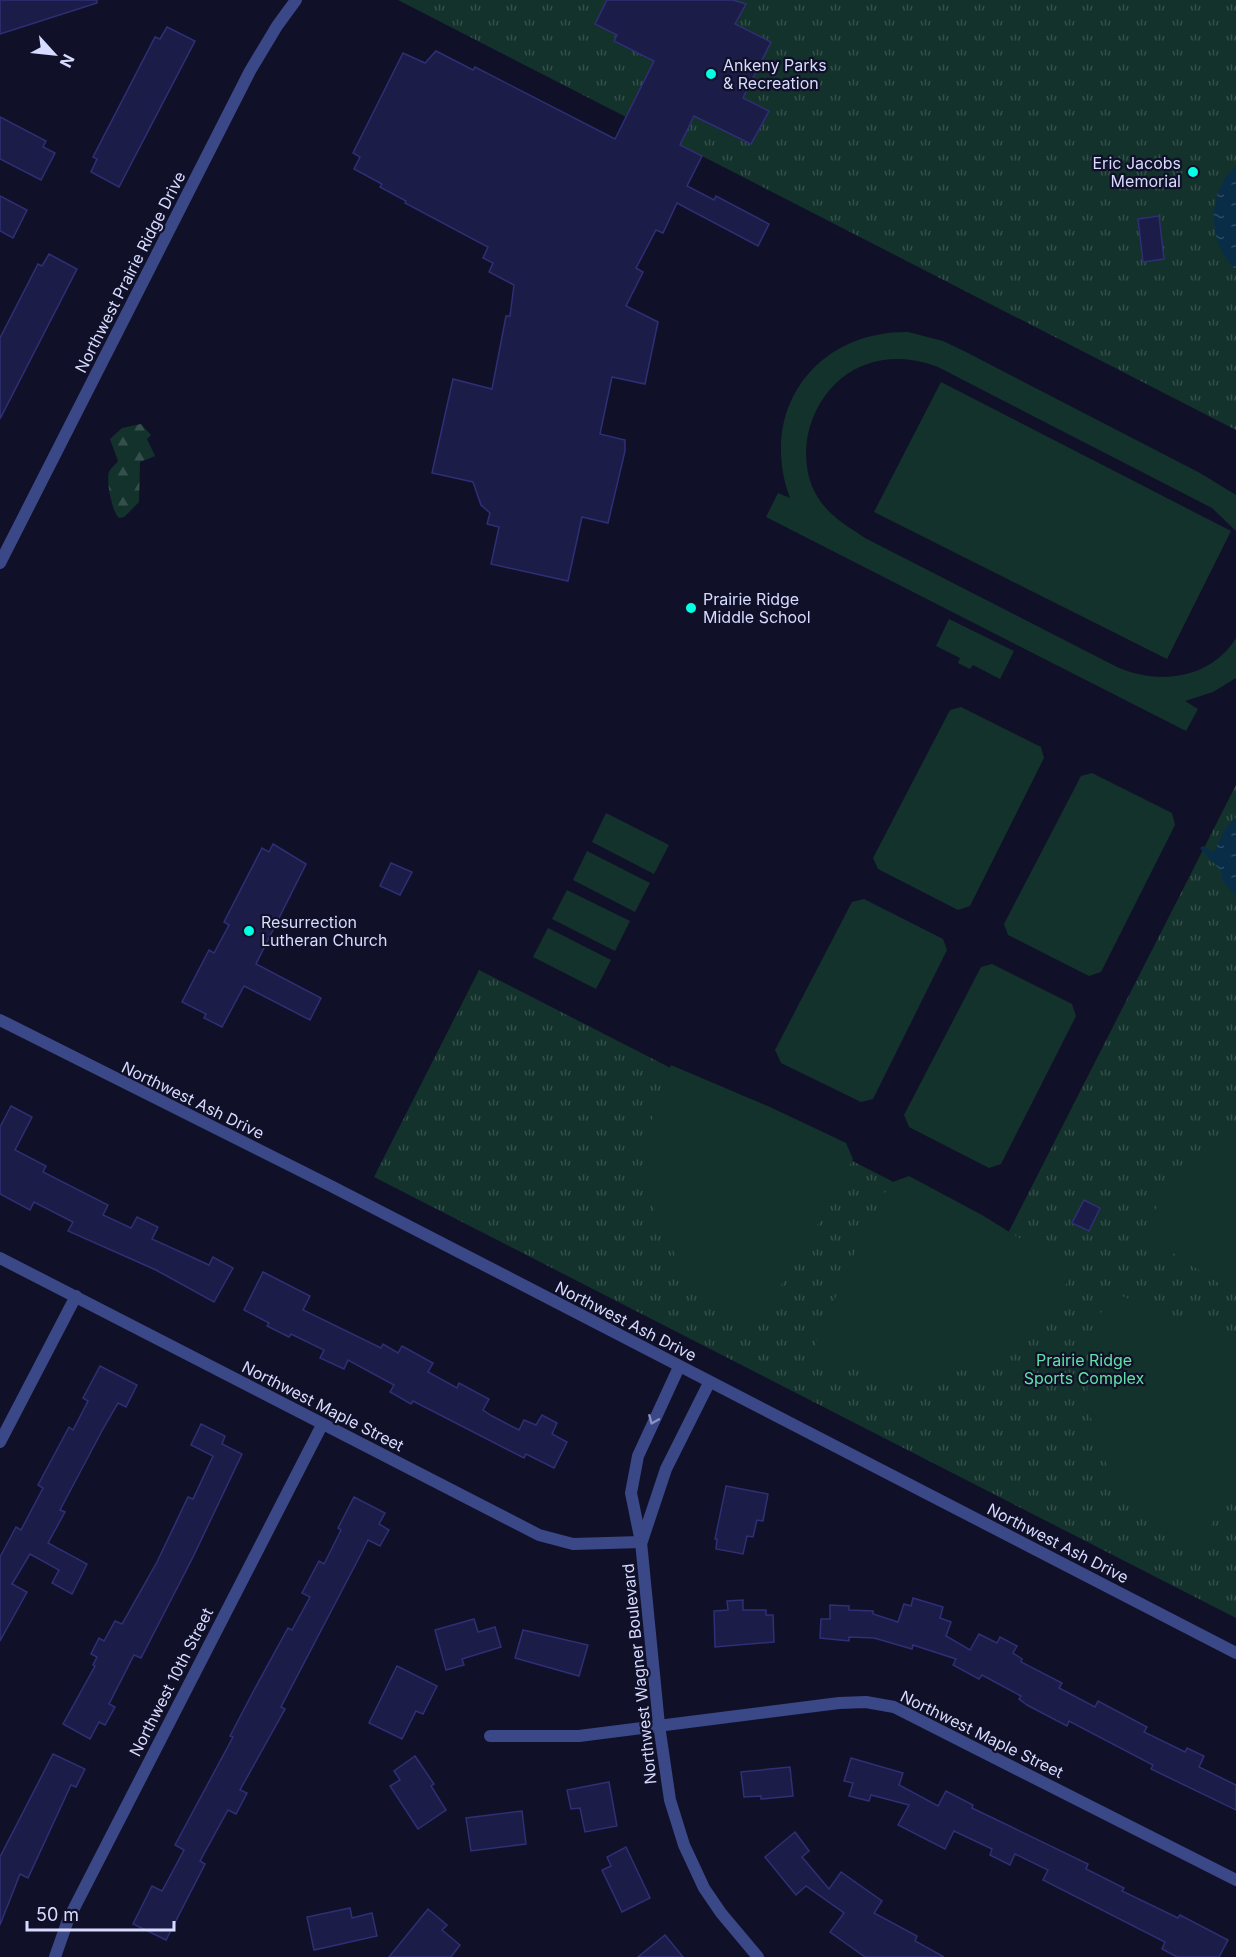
<svg xmlns="http://www.w3.org/2000/svg" width="1236" height="1957" viewBox="0 0 1236 1957" font-family="Inter,sans-serif">
<style>
.grass{fill:url(#grass-tufts)}
.forest{fill:url(#forest-firs)}
.garden{fill:#13322b}
.water{fill:url(#water-ripples)}
.building{fill:#1c1c49;stroke:#2e2f75;stroke-width:1.5}
.lines{fill:none;stroke-linecap:round;stroke-linejoin:round}
.minor{stroke:#3b4887;stroke-width:12}
.tertiary{stroke:#3b4887;stroke-width:12}
.oneway{stroke:#8992c3}
.poi-dot{fill:#03ffe4;stroke:#101128;stroke-width:2}
.labels{text-anchor:middle;dominant-baseline:central;stroke-width:4.5;stroke-linejoin:round;paint-order:stroke}
.poi-label{font-size:16px;fill:#d7dbff;stroke:#101128;text-anchor:start}
.street-label{font-size:16px;fill:#d7dbff;stroke:#101128}
.park-label{font-size:16px;fill:#62e1a6;stroke:#101128}
</style>
<defs>
<pattern id="grass-tufts" width="24" height="20" patternUnits="userSpaceOnUse" patternTransform="scale(1.5)"><rect width="24" height="20" fill="#13322b"/><path d="M3 7l-1-3M5 7V3M7 7l1-3M15 17l-1-3M17 17v-4M19 17l1-3" fill="none" stroke="#354f4b"/></pattern>
<pattern id="forest-firs" width="22" height="20" patternUnits="userSpaceOnUse" patternTransform="scale(1.5)"><rect width="22" height="20" fill="#13322b"/><path d="M5 1l3.5 6h-7zM16 11l3.5 6h-7z" fill="#354f4b"/></pattern>
<pattern id="water-ripples" width="26" height="14" patternUnits="userSpaceOnUse" patternTransform="scale(1.5)"><rect width="26" height="14" fill="#0a2d47"/><path d="M2 4q2-2 4 0t4 0M15 11q2-2 4 0t4 0" fill="none" stroke="#2d4b63"/></pattern>
</defs>
<rect width="100%" height="100%" fill="#101128"/>
<g class="grass">
<polygon points="398,0 1236,0 1236,430"/>
<polygon points="1236,785 1236,1618 374,1177 479,970 1005,1239"/>
</g>
<path class="forest" d="M141 424 151 435 147 439 155 456 140 462 139 502 124 517 119 518C112 512 106 481 109 472 110 469 116 464 118 461L110 439 122 428Z"/>
<g class="garden">
<path d="M908 332 943 341 964 351 1200 473 1236 495V531L1212 508 938 367C880 344 823 371 808 434 804 454 806 478 817 496 828 515 847 526 865 538L1117 667C1158 685 1210 680 1236 638V678L1213 692 1185 701 1198 709 1186 731 766 517 778 493 790 498C758 412 814 331 908 332Z"/>
<polygon points="941,382 1231,531 1167,659 874,512"/>
<polygon points="949,619 1014,651 1000,679 973,665 970,669 958,663 960,658 936,646"/>
<polygon points="961,707 1041,747 1044,758 970,906 958,910 878,869 873,858 950,710"/>
<polygon points="1092,773 1172,813 1175,825 1101,972 1089,976 1008,935 1004,924 1081,776"/>
<polygon points="606,813 669,845 654,874 592,842"/>
<polygon points="587,851 650,883 635,912 573,880"/>
<polygon points="567,890 630,921 615,951 552,919"/>
<polygon points="864,899 943,939 947,950 873,1099 861,1102 781,1063 775,1050 852,902"/>
<polygon points="548,928 611,960 596,989 533,957"/>
<polygon points="992,964 1072,1004 1076,1016 1001,1164 989,1168 909,1127 904,1115 981,967"/>
<path d="M671 1065 770 1107 846 1143 853 1159 812 1235 757 1324C652 1272 621 1168 671 1065Z"/>
<path d="M1236 1139V1294L1142 1233C1164 1190 1192 1160 1236 1139Z"/>
<path d="M909 1176 982 1215 1073 1271C1023 1376 913 1404 812 1352L853 1257 890 1183Z"/>
<path d="M1111 1292 1210 1330 1236 1344V1485L1196 1549C1118 1515 1078 1435 1089 1352 1092 1332 1102 1310 1111 1292Z"/>
</g>
<g class="water">
<path d="M1236 166V270C1207 244 1206 191 1236 166Z"/>
<polygon points="1236,817 1236,896 1222,880 1221,871 1200,848 1203,846 1214,852 1226,827"/>
</g>
<g class="building">
<polygon points="0,0 97,0 97,3 0,34"/>
<polygon points="607,0 733,0 746,4 735,24 771,42 743,98 769,111 751,144 694,116 680,145 702,156 687,186 714,200 716,196 769,224 758,246 677,203 663,233 656,230 636,268 643,272 626,306 658,322 645,384 612,377 600,434 625,440 625,451 608,523 582,517 568,581 491,564 499,527 487,524 490,513 481,505 473,482 432,473 453,379 492,389 506,316 510,316 514,285 489,272 493,263 483,258 488,247 405,203 406,201 380,187 382,184 354,169 360,157 353,153 403,53 425,63 436,51 473,70 475,67 615,139 654,61 614,41 617,35 595,24"/>
<polygon points="167,27 195,41 119,187 91,172 97,159 93,157 155,37 160,39"/>
<polygon points="0,117 46,141 43,147 55,153 41,180 0,159"/>
<polygon points="0,196 27,210 13,238 0,231"/>
<polygon points="1159,216 1164,259 1143,262 1138,219"/>
<polygon points="49,254 77,269 0,419 0,338 38,264 42,266"/>
<polygon points="273,844 306,864 256,964 321,998 310,1020 244,986 222,1027 204,1018 206,1014 182,1002 209,950 214,953 229,925 224,922 262,848 269,852"/>
<polygon points="391,863 412,872 400,895 380,886"/>
<polygon points="11,1106 32,1117 15,1150 46,1166 43,1172 108,1205 103,1215 131,1228 137,1217 158,1227 152,1239 209,1265 213,1257 233,1268 214,1302 156,1270 68,1231 73,1222 34,1202 30,1210 0,1194 0,1127"/>
<polygon points="1084,1200 1100,1208 1089,1231 1072,1223"/>
<polygon points="263,1272 310,1296 303,1310 381,1348 383,1344 398,1353 402,1346 433,1363 428,1372 457,1388 459,1383 489,1399 483,1410 492,1416 519,1430 524,1420 536,1425 542,1415 557,1423 552,1434 567,1442 554,1468 526,1454 524,1458 413,1401 411,1404 390,1392 394,1385 348,1360 344,1369 320,1358 324,1350 291,1334 289,1337 267,1326 269,1323 244,1310"/>
<polygon points="100,1366 137,1385 126,1407 118,1403 104,1427 60,1510 65,1512 48,1543 87,1564 72,1594 52,1583 59,1570 30,1554 12,1584 27,1592 0,1641 0,1557 16,1527 21,1530 43,1488 38,1485 69,1427 73,1430 88,1401 83,1398"/>
<polygon points="201,1424 225,1436 222,1444 242,1454 193,1557 141,1658 134,1655 109,1704 115,1707 105,1725 99,1722 90,1739 63,1724 95,1666 93,1665 97,1657 91,1654 99,1638 104,1641 115,1621 122,1624 157,1562 188,1497 193,1499 213,1456 191,1445"/>
<polygon points="726,1486 768,1494 763,1521 757,1520 753,1537 747,1536 743,1554 716,1549 717,1539 715,1539"/>
<polygon points="354,1497 385,1513 379,1524 389,1530 380,1546 368,1540 361,1554 281,1707 285,1709 240,1790 247,1793 236,1814 228,1810 200,1861 205,1864 166,1940 133,1924 152,1886 162,1891 184,1850 175,1845 233,1737 230,1736 253,1692 288,1628 292,1630 310,1597 302,1593 319,1561 324,1564 341,1530 338,1528"/>
<polygon points="913,1598 943,1607 940,1618 951,1622 946,1636 970,1650 979,1634 997,1643 1000,1637 1017,1646 1013,1653 1022,1659 1021,1662 1062,1683 1059,1688 1095,1707 1098,1701 1147,1727 1144,1732 1185,1752 1187,1748 1204,1756 1199,1767 1236,1785 1236,1810 1151,1769 1153,1765 1069,1721 1067,1726 1027,1705 1019,1699 1021,1696 982,1675 979,1679 953,1665 956,1659 913,1645 912,1649 874,1638 849,1637 849,1641 820,1638 821,1619 830,1619 830,1605 849,1606 849,1610 873,1611 873,1614 898,1622 904,1604 911,1606"/>
<polygon points="743,1600 743,1610 766,1610 766,1615 773,1615 774,1642 715,1647 714,1611 728,1610 727,1601"/>
<polygon points="474,1619 478,1632 495,1627 501,1647 462,1659 464,1665 446,1670 435,1630"/>
<polygon points="523,1630 588,1645 579,1676 515,1658"/>
<polygon points="397,1666 437,1686 423,1714 416,1711 402,1739 369,1723"/>
<polygon points="53,1754 85,1769 76,1787 71,1785 28,1878 20,1874 0,1925 0,1857"/>
<polygon points="415,1756 434,1784 431,1786 446,1810 418,1829 390,1786 400,1780 394,1771"/>
<polygon points="851,1758 903,1773 899,1785 938,1806 946,1791 973,1805 972,1808 1088,1864 1086,1869 1124,1888 1122,1891 1178,1918 1180,1915 1228,1940 1219,1957 1177,1957 1162,1949 1165,1942 1043,1880 1048,1870 1015,1854 1010,1865 990,1855 992,1849 954,1831 945,1849 898,1825 909,1805 871,1795 869,1801 849,1796 853,1783 844,1781"/>
<polygon points="790,1767 793,1796 761,1799 761,1796 744,1797 741,1772"/>
<polygon points="609,1782 617,1826 585,1832 580,1808 571,1809 567,1790"/>
<polygon points="522,1811 526,1844 471,1851 466,1818"/>
<polygon points="795,1832 809,1851 802,1857 829,1889 841,1872 882,1901 874,1913 917,1936 915,1941 944,1957 865,1957 830,1932 844,1913 806,1886 796,1895 765,1857"/>
<polygon points="626,1847 650,1898 622,1912 602,1870 611,1866 607,1857"/>
<polygon points="350,1908 352,1918 372,1913 377,1936 314,1950 307,1917"/>
<polygon points="428,1909 447,1925 442,1930 460,1945 451,1957 389,1957"/>
<polygon points="665,1935 683,1957 638,1957"/>
</g>
<g class="lines">
<g class="minor">
<polyline points="0,1258 539,1535 573,1544 641,1542"/>
<polyline points="679,1367 638,1456 631,1493 641,1542 659,1725 670,1800 684,1845 704,1888 721,1913 758,1957"/>
<polyline points="0,1442 76,1296"/>
<polyline points="642,1541 666,1469 709,1383"/>
<polyline points="490,1736 579,1736 839,1703 866,1702 894,1707 1236,1880"/>
<polyline points="55,1957 68,1920 322,1425"/>
</g>
<g class="tertiary">
<polyline points="0,563 250,71 277,26 296,0"/>
<polyline points="0,1020 331,1186 1236,1653"/>
</g>
</g>
<defs><path id="oneway-chevron" d="M-2-3.5L2.5 0L-2 3.5" fill="none" stroke-width="1.6" stroke-linecap="round" stroke-linejoin="round" transform="scale(1.5)"/></defs>
<use class="oneway" href="#oneway-chevron" transform="translate(653 1420) rotate(113)"/>
<g class="poi-dot">
<circle cx="711" cy="74" r="6"/>
<circle cx="1193" cy="172" r="6"/>
<circle cx="691" cy="608" r="6"/>
<circle cx="249" cy="931" r="6"/>
</g>
<g class="labels">
<g class="poi-label">
<text x="723" y="65">Ankeny Parks<tspan x="723" dy="18">&amp; Recreation</tspan></text>
<text x="1181" y="163" text-anchor="end">Eric Jacobs<tspan x="1181" dy="18">Memorial</tspan></text>
<text x="703" y="599">Prairie Ridge<tspan x="703" dy="18">Middle School</tspan></text>
<text x="261" y="922">Resurrection<tspan x="261" dy="18">Lutheran Church</tspan></text>
</g>
<g class="street-label">
<text transform="translate(130 272) rotate(-63)">Northwest Prairie Ridge Drive</text>
<text transform="translate(193 1100) rotate(26)">Northwest Ash Drive</text>
<text transform="translate(626 1321) rotate(27)">Northwest Ash Drive</text>
<text transform="translate(323 1406) rotate(27)">Northwest Maple Street</text>
<text transform="translate(1058 1543) rotate(27)">Northwest Ash Drive</text>
<text transform="translate(639 1674) rotate(-96)">Northwest Wagner Boulevard</text>
<text transform="translate(171 1682) rotate(-63)">Northwest 10th Street</text>
<text transform="translate(982 1734) rotate(26)">Northwest Maple Street</text>
</g>
<g class="park-label">
<text x="1084" y="1360">Prairie Ridge<tspan x="1084" dy="18">Sports Complex</tspan></text>
</g>
</g>
<g transform="translate(54 54) rotate(117)" stroke="#101128" stroke-width="4.5" paint-order="stroke">
<path d="M0-4.5L10 22L0 15L-10 22Z" fill="#d7dbff"/>
<text y="-9" font-size="16" font-weight="bold" text-anchor="middle" fill="#d7dbff">N</text>
</g>
<path d="M27 1921v9h147v-9" fill="none" stroke="#d7dbff" stroke-width="3"/>
<text x="36" y="1921" font-size="18" fill="#d7dbff" stroke="#101128" stroke-width="4.5" paint-order="stroke">50 m</text>
</svg>
